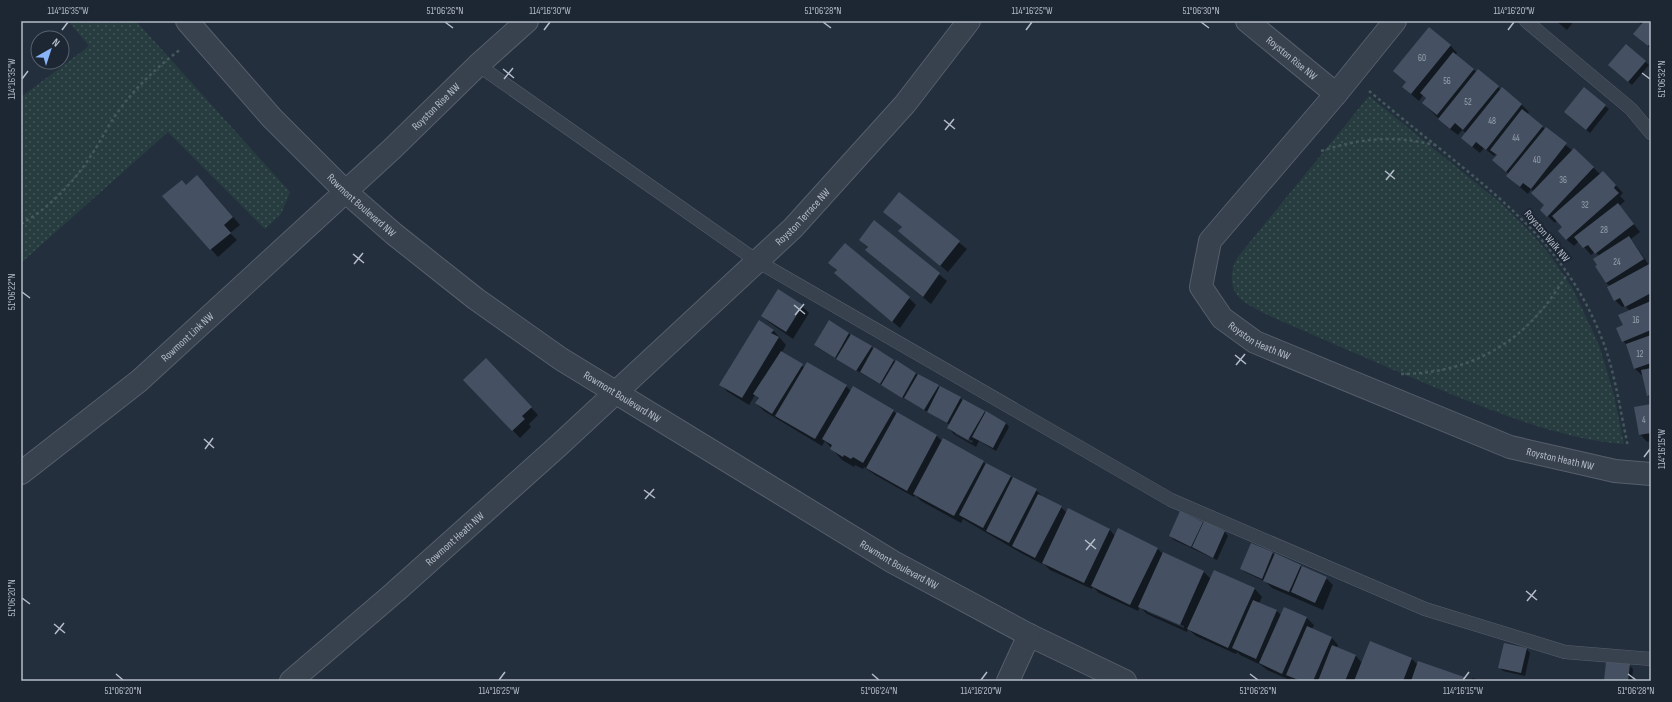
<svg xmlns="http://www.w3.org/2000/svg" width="1672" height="702" viewBox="0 0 1672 702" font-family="'Sofia Sans Condensed',sans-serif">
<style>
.park{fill:url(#park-dots)}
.shadow{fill:#0007;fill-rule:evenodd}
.building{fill:#455162}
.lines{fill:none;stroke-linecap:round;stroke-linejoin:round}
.service-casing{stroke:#565f6c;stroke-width:14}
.minor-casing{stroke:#565f6c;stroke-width:24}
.path{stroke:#44595c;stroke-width:2.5;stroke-dasharray:3 3;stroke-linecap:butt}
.service{stroke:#38414e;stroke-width:13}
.minor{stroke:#38414e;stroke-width:22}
.ticks{fill:none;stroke:#b4bcc9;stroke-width:1.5}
.labels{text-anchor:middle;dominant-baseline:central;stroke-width:4;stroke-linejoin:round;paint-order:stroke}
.number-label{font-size:9px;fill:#98a1af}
.street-label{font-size:11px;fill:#b4bcc9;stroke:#1d2633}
.neatline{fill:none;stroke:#b4bcc9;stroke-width:1.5}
.ticks-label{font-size:10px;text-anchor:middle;fill:#b4bcc9}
</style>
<defs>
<pattern id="park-dots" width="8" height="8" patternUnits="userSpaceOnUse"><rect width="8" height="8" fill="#263c3f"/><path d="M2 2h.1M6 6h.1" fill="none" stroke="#435659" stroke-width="1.8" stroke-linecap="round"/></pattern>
</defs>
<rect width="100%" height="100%" fill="#242f3e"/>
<g class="park">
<polygon points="68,21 136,21 290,192 281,214 265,229 168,132 21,263 21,97 89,46"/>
<path d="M1369 96 1503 205 1531 233 1550 255 1573 289 1599 345 1613 391 1624 444C1564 439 1509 417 1453 395 1406 375 1358 355 1311 334 1294 326 1247 309 1237 295 1229 283 1231 269 1237 258Z"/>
</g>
<g class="shadow">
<polygon points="1556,21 1574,21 1567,30"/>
<polygon points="1637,21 1651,21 1651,49 1642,41 1642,25"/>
<polygon points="1450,45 1457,53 1455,56 1522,105 1529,112 1527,115 1573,151 1574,149 1601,175 1611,180 1623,193 1620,196 1625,201 1619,206 1640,232 1631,239 1649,265 1651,265 1651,398 1648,396 1643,376 1635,369 1627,345 1623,341 1624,325 1630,311 1625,306 1622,307 1615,300 1610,286 1606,283 1599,256 1595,252 1591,255 1579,241 1574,246 1566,239 1563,227 1557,220 1555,223 1541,210 1546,206 1534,192 1531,189 1528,194 1515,183 1508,176 1509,174 1494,160 1497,156 1496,154 1494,156 1484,148 1480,153 1470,145 1466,133 1462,130 1458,135 1446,126 1423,103 1427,99 1423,95 1419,101 1403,87 1407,82 1394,71"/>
<polygon points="1627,45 1649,65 1632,85 1613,69"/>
<polygon points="1605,106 1609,109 1590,133 1568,115"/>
<polygon points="205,184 240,225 230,233 237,240 218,257 164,196 186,186"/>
<polygon points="899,194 967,249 948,272 899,231 902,227 892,219"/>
<polygon points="875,221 947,281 931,304 866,250 868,248 860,240"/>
<polygon points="830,263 909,298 916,305 900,328 843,280 835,273 837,271"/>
<polygon points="802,306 809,313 793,339 770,323 762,316"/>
<path d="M829 322 940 388 1006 423 1009 427 996 451 979 441 976 447 955 435 948 428 950 425 818 348 815 345ZM955 432 973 441 972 443 955 434Z"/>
<path d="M773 330 786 345 782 352 805 368 846 386 851 391 893 411 897 414 937 436 942 441 1036 490 1043 497 1061 507 1067 513 1110 530 1115 536 1157 548 1163 554 1204 572 1211 579 1214 571 1255 589 1262 597 1259 603 1277 611 1281 615 1307 618 1314 625 1312 629 1331 637 1338 645 1337 648 1356 656 1362 663 1370 643 1412 659 1418 665 1463 678 1467 681H1294L1291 678 1290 680 1267 670 1261 665 1240 655 1237 652 1236 654 1196 636 1188 629 1187 632 1147 614 1140 607 1138 611 1099 593 1093 587 1092 589 1050 570 1043 563 1042 564 1021 553 963 519 961 523 921 501 915 495 914 497 875 475 864 467 863 469 855 465 854 467 842 460 825 441 822 446 764 411 756 403 759 399 755 395 749 405 728 392 721 385ZM1147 609 1184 626V628L1147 612Z"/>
<polygon points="493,367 538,415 529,424 531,427 520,438 465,380"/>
<polygon points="1651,405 1651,441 1647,442 1640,434"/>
<polygon points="1202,522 1225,532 1228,536 1217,560 1174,540 1170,536"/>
<polygon points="1252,544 1326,578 1333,585 1323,610 1272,588 1266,582 1245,572 1241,569"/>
<polygon points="1527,649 1530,653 1525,676 1503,671 1499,667"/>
<polygon points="1629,665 1633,669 1632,681 1605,681"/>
<polygon points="1472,678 1484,681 1471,681"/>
</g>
<g class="building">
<polygon points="1644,21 1651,21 1651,43 1648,46 1633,34"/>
<polygon points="1429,27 1451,45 1411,94 1402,87 1406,82 1393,71"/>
<polygon points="1626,44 1646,61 1628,82 1608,65"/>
<polygon points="1453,52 1474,69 1437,115 1422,103 1426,98 1420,93"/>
<polygon points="1478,69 1499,86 1463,130 1455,123 1450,129 1438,119"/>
<polygon points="1502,87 1522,104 1486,150 1476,142 1472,147 1461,138"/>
<polygon points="1584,87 1606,105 1586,130 1564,112"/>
<polygon points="1522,109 1543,126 1506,172 1492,160 1497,155 1490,150"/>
<polygon points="1546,127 1567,143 1531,189 1523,183 1520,187 1506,176"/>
<polygon points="1574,148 1594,167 1547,217 1540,210 1544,205 1531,193"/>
<polygon points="1603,171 1616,185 1614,188 1619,193 1566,240 1558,231 1562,227 1552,216"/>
<polygon points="197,175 233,217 224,225 231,233 210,250 162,196 182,180 186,185"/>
<polygon points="899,192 960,241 940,266 898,231 902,227 883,212"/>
<polygon points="1618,203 1634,224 1595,254 1588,245 1583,248 1574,237"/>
<polygon points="874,220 940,273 923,297 865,250 868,247 859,240"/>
<polygon points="1629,236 1644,259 1606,283 1595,266 1597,265 1593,259"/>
<polygon points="845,243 910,297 892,322 834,273 837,270 828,263"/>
<polygon points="1651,263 1651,293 1625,307 1620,298 1614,301 1607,287"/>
<polygon points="778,289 803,305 786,332 761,316"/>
<polygon points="1651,301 1651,330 1622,342 1616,328 1623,325 1618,315"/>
<polygon points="759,320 774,330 771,333 779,337 742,398 719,385"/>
<polygon points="829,320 849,333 835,358 814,345"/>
<polygon points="851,334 872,346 856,371 836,359"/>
<polygon points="1651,335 1651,363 1634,369 1626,344"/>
<polygon points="874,347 894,360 880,384 860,372"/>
<polygon points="781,351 803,364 772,414 755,403 759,398 753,394"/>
<polygon points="486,358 532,407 522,416 525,419 512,431 463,380"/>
<polygon points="896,360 916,373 902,398 881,385"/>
<polygon points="807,362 847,385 815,439 775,416"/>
<polygon points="1651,368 1651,395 1647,396 1641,370"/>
<polygon points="918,374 939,385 924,410 904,398"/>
<polygon points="853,386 894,410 863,463 853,457 851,459 844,455 843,457 830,449 832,445 822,439"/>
<polygon points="940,386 961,397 947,423 927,412"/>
<polygon points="963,399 985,411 968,440 947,428"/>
<polygon points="1651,404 1651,433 1639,435 1634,407"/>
<polygon points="986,411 1006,423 993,448 972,437"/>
<polygon points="897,412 937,435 907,491 866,468"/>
<polygon points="943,438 984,461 954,516 913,494"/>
<polygon points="986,463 1011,476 983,528 959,515"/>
<polygon points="1013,477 1037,489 1009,543 986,531"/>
<polygon points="1038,494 1062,506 1035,558 1012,546"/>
<polygon points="1068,508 1110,529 1084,583 1042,563"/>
<polygon points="1180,511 1203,522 1191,547 1169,536"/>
<polygon points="1204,521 1225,531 1213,558 1192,547"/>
<polygon points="1118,528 1158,548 1130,605 1091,586"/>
<polygon points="1251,543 1273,552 1262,579 1240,569"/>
<polygon points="1163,552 1204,571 1180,625 1138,607"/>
<polygon points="1275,553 1301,565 1289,592 1263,581"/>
<polygon points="1302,566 1327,577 1315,603 1291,592"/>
<polygon points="1214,570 1255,588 1228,648 1187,629"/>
<polygon points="1253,600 1277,610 1256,659 1232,648"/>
<polygon points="1284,607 1307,617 1282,674 1259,663"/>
<polygon points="1307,626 1332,637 1313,681 1301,681 1286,675"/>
<polygon points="1370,641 1412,658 1403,681 1354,681"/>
<polygon points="1504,643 1527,648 1521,673 1498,668"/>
<polygon points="1332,645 1356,655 1345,681 1318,681"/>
<polygon points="1418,661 1464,677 1462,681 1411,681"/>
<polygon points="1606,662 1630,664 1628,681 1604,681"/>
</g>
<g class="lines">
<defs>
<g id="service">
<polyline points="1526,21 1631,109 1651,133"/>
<polyline points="478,65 757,261 1171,500 1425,609 1565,652 1651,659"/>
</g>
<g id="minor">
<path id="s1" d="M187 21 272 118 345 191 394 234 476 299 561 359 893 562 1029 635 1125 681"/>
<path id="s2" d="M1247 21 1336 94"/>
<path id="s3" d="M1395 21 1336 94 1210 241 1201 287 1222 318 1255 342 1510 447 1615 471 1651 474"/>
<path id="s4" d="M21 473 139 381 392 149 478 65 527 21"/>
<path id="s5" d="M291 681 395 592 557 447 793 228 905 104 969 21"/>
<polyline points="1008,681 1029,635"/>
</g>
</defs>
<use href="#service" class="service-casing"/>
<use href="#minor" class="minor-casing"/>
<g class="path">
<path d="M1369 91C1392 110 1415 129 1439 148 1512 207 1572 255 1605 347 1616 379 1621 414 1628 447"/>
<path d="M1321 151C1362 138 1393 135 1435 145"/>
<path d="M21 224C51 207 76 180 94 151 103 137 110 122 120 109 137 86 158 66 181 49"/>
<path d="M1401 374C1454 374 1504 354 1539 313 1550 301 1559 287 1568 273"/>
</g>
<use href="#service" class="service"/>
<use href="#minor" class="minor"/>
</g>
<path class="ticks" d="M445 22 453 28M823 22 831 28M1201 22 1209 28M62 30 68 22M544 30 550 22M1026 30 1032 22M1508 30 1514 22M503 69 514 78M1642 73 1650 79M22 79 28 71M504 79 513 68M944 120 955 129M945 130 954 119M1385 171 1395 179M1386 180 1394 170M353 254 364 263M354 264 363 253M22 292 30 298M794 305 805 314M795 315 804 304M1235 355 1246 364M1236 365 1245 354M204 439 214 448M205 449 213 438M1644 457 1650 449M644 490 655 498M645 499 654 489M1085 540 1096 549M1086 550 1095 539M1526 591 1537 600M22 598 30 604M1527 601 1536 590M54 624 65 633M55 634 64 623M116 674 123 680M872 674 879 680M1250 674 1258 680M1628 674 1636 680M499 680 505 672M981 680 987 672M1463 680 1469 672"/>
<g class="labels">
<g class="number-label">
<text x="1422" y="58">60</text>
<text x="1447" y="81">56</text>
<text x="1468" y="102">52</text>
<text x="1492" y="121">48</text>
<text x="1516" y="138">44</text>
<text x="1537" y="160">40</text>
<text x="1563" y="180">36</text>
<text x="1585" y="205">32</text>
<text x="1604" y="230">28</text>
<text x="1617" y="262">24</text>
<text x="1636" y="320">16</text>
<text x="1640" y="354">12</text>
<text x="1644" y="420">4</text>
</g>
<g class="street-label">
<text stroke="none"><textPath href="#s2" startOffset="58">Royston Rise NW</textPath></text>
<text stroke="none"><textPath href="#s4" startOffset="554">Royston Rise NW</textPath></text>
<text stroke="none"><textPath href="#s1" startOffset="254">Rowmont Boulevard NW</textPath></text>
<text stroke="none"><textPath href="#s5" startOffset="691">Royston Terrace NW</textPath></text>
<text transform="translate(1547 236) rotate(50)">Royston Walk NW</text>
<text stroke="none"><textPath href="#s4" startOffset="215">Rowmont Link NW</textPath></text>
<text stroke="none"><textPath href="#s3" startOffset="416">Royston Heath NW</textPath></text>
<text stroke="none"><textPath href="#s1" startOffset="578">Rowmont Boulevard NW</textPath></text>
<text stroke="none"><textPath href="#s3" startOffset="740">Royston Heath NW</textPath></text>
<text stroke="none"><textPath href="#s5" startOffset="217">Rowmont Heath NW</textPath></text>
<text stroke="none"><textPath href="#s1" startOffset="902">Rowmont Boulevard NW</textPath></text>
</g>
</g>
<rect width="1672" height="702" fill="none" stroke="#1d2633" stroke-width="44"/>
<g transform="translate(50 50) rotate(39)"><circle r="19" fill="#1d2633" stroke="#59626f"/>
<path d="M0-3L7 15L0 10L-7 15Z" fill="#8ab4f8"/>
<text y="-6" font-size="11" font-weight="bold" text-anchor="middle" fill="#b4bcc9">N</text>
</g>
<rect x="22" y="22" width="1628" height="658" class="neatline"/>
<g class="ticks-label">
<text x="68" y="14">114°16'35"W</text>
<text x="445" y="14">51°06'26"N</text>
<text x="550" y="14">114°16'30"W</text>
<text x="823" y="14">51°06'28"N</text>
<text x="1032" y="14">114°16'25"W</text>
<text x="1201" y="14">51°06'30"N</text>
<text x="1514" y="14">114°16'20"W</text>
<text transform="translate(11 79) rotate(-90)" y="4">114°16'35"W</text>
<text transform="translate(1661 79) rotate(-90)" y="4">51°06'32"N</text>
<text transform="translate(11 292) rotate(-90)" y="4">51°06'22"N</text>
<text transform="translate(1661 449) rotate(-90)" y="4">114°16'15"W</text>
<text transform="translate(11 598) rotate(-90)" y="4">51°06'20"N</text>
<text x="123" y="694">51°06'20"N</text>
<text x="499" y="694">114°16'25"W</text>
<text x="879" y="694">51°06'24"N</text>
<text x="981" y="694">114°16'20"W</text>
<text x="1258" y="694">51°06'26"N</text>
<text x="1463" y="694">114°16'15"W</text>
<text x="1636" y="694">51°06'28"N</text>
</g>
</svg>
